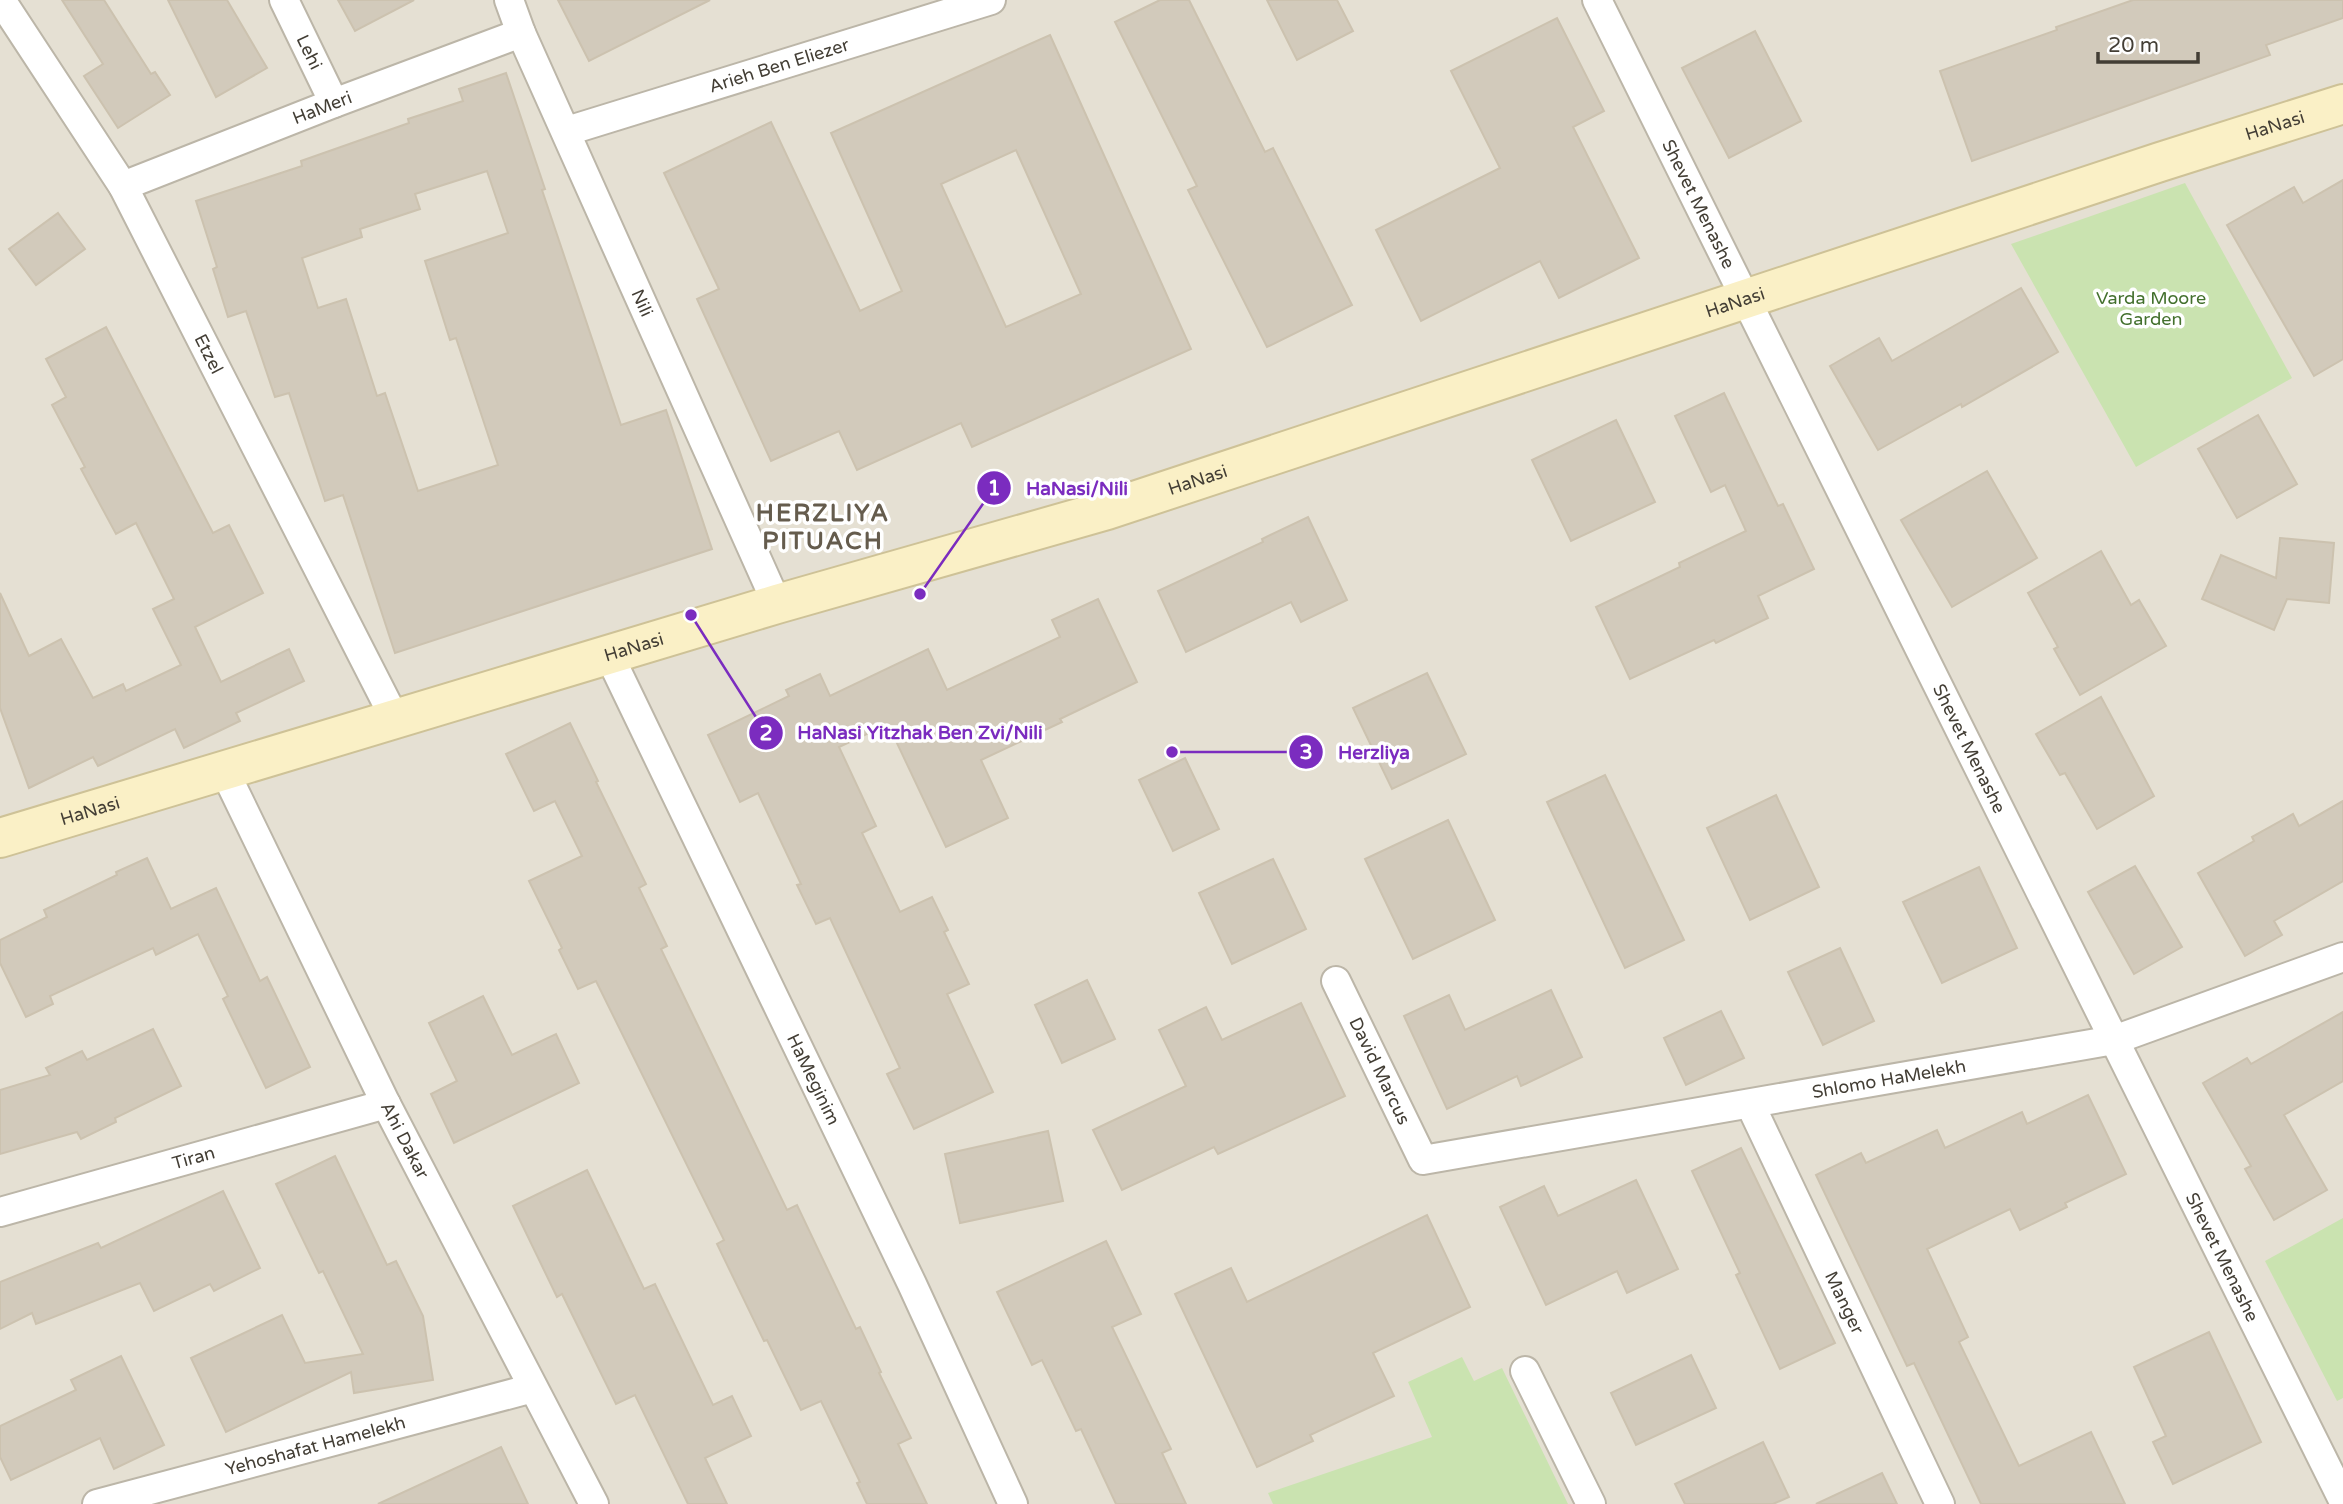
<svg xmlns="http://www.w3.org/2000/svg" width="2343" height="1504" viewBox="0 0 2343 1504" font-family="'Varela Round',sans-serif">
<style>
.residential{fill:#e5e0d3}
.green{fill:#cae3b0}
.building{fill:#d2cabb;stroke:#ccc2af;stroke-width:2;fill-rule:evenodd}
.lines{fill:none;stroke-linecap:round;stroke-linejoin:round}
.street-casing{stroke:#bcb6a8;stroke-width:32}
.secondary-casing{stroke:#cec297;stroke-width:42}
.street{stroke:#fff;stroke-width:28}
.secondary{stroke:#faf0c6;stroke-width:38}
.labels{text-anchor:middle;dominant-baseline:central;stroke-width:7;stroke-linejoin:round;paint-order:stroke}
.street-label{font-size:18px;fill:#433e35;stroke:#fff}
.park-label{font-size:18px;fill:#43702d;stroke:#fff}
.district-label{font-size:24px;font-weight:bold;letter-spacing:2px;fill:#655c4d;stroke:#fff}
.leader{fill:none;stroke:#7b2cbf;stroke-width:2.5}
.callout-dot{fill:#7b2cbf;stroke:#fff;stroke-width:2.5}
.mark-label{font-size:21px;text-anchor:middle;font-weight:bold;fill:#fff}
.callout-label{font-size:19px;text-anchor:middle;font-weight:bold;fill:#7b2cbf;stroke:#fff;stroke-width:7;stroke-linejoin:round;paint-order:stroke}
</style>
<rect width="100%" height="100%" fill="#f1eee5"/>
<rect class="residential" x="0" y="0" width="2343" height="1504"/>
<g class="green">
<polygon points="2185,183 2292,378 2136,467 2011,244"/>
<polygon points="2343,1218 2343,1398 2337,1401 2265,1261"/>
<polygon points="1462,1357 1474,1381 1502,1368 1568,1504 1273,1504 1268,1493 1432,1437 1408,1382"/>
</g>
<g class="building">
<polygon points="62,0 104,0 151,74 155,72 170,95 118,128 84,76 103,64"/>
<polygon points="168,0 227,0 267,68 216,97"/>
<polygon points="338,0 414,0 355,31"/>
<polygon points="558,0 710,0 589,61"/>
<polygon points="1160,0 1189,0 1265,152 1273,148 1352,305 1267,347 1188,190 1197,186 1115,22"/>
<polygon points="1267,0 1337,0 1353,31 1297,60"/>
<polygon points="2133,0 2343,0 2343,18 2266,45 2270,55 1972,161 1940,71 2057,30 2056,27"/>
<polygon points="1557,18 1604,111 1573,127 1639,258 1559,298 1540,261 1421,321 1376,230 1500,168 1451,71"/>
<polygon points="1755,31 1801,121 1729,158 1682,68"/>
<path d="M1050 35 1191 349 972 447 961 423 857 470 839 431 771 461 697 299 719 289 664 173 771 122 860 311 902 291 831 133ZM1016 150 1081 294 1006 327 941 184Z"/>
<path d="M506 73 545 189 542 190 621 425 666 410 712 549 395 653 343 495 325 501 289 393 275 397 246 311 228 317 213 269 217 267 196 201 302 166 301 161 409 123 408 119 463 101 459 89ZM487 171 508 233 425 261 450 340 456 338 498 465 418 491 385 393 377 396 346 299 318 308 302 258 362 237 360 229 420 209 415 194Z"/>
<polygon points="2343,180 2343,359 2314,376 2227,225 2294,187 2303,203"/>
<polygon points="58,213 85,249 36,285 9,249"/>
<polygon points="2021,288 2058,352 1962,407 1961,404 1878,450 1830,366 1879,338 1892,361"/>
<polygon points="106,327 213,533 229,525 263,593 195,627 221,682 289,649 304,681 236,713 240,721 184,748 175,729 98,766 93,757 29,788 0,708 0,593 29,656 61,639 93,698 123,684 126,691 181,665 153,609 174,599 136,523 116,534 81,469 85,467 52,405 66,397 46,359"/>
<polygon points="1724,393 1778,506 1783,504 1814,569 1758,596 1768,618 1716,643 1714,640 1630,679 1596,607 1680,567 1679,563 1746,531 1725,485 1711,492 1675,416"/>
<polygon points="2258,415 2297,484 2237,518 2198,449"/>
<polygon points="1616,420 1655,502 1571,541 1532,460"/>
<polygon points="1987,471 2037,558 1952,607 1901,520"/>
<polygon points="1308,517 1347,600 1301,622 1291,602 1186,652 1158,591 1263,542 1262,539"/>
<polygon points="2280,538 2334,543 2329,603 2287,599 2274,630 2202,599 2221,555 2276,578"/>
<polygon points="2101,551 2131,605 2139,600 2166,646 2080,695 2054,649 2058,647 2028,593"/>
<polygon points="1098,599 1137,682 1060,719 1062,722 981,760 1008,818 946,847 888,724 839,747 876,826 862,833 900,912 932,897 948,930 944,932 969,984 947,994 993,1092 914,1129 887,1074 900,1068 830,918 816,924 797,885 801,884 758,793 740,802 708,735 789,696 786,690 820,674 830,696 928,649 947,690 1060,637 1052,620"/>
<polygon points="1427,673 1466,754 1392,789 1353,708"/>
<polygon points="2101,697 2154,796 2097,829 2065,773 2060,775 2036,734"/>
<polygon points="570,723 598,781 596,782 646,884 639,888 667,946 661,949 787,1210 797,1205 856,1329 860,1327 881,1372 879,1373 911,1438 898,1444 927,1504 867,1504 857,1483 860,1482 821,1401 801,1410 767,1340 764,1341 717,1244 724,1240 596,981 578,989 559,950 562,948 529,881 582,856 555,801 534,811 506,754"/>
<polygon points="1185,758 1219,829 1173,851 1139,780"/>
<polygon points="1605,775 1684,940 1625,968 1547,802"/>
<polygon points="1776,795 1819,887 1750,920 1707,828"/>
<polygon points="2343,801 2343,881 2274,921 2282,935 2245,956 2198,873 2254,841 2252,837 2293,814 2299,826"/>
<polygon points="1448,820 1495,920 1413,959 1365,859"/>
<polygon points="147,858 171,909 216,888 260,981 267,977 310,1067 266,1088 223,999 228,996 198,934 156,955 153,948 50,996 53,1004 26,1017 0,963 0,940 47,917 44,910 117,875 116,872"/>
<polygon points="1273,859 1306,929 1232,964 1199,893"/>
<polygon points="2135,866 2182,947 2134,974 2088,892"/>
<polygon points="1979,867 2017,948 1942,983 1903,902"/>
<polygon points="1840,948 1874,1021 1823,1045 1788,972"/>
<polygon points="1087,980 1115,1039 1062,1063 1035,1005"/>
<polygon points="1551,990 1582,1057 1521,1086 1517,1076 1447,1109 1404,1016 1449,995 1465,1030"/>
<polygon points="483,996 512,1055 556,1034 579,1083 454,1143 431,1094 457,1081 429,1023"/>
<polygon points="1301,1003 1345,1096 1218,1154 1214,1147 1122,1190 1093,1130 1186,1086 1159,1030 1206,1007 1222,1040"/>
<polygon points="1721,1011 1744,1058 1686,1085 1664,1038"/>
<polygon points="2343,1012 2343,1081 2284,1115 2327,1190 2274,1220 2245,1169 2251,1166 2203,1083 2247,1058 2251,1064"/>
<polygon points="153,1029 181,1086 115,1118 116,1122 81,1139 77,1132 0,1154 0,1090 50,1075 46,1068 82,1051 87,1060"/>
<polygon points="2088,1095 2126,1174 2065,1203 2067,1207 2020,1230 2010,1209 1927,1249 1968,1337 1959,1342 2019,1466 2091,1432 2125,1504 1981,1504 1914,1363 1907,1366 1816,1175 1861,1153 1866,1163 1937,1130 1945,1148 2022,1112 2027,1124"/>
<polygon points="1048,1131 1063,1201 960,1223 945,1154"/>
<polygon points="1741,1148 1835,1343 1780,1369 1736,1275 1740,1273 1692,1171"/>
<polygon points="335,1156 387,1265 396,1261 423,1316 433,1380 354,1393 351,1372 226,1432 191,1358 282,1315 305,1363 363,1354 323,1271 319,1273 276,1184"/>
<polygon points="587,1170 644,1289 655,1284 713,1405 732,1396 751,1436 705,1458 727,1504 688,1504 635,1395 616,1404 562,1294 557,1297 513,1206"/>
<polygon points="1636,1180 1678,1269 1627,1293 1617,1271 1546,1305 1500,1207 1544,1186 1558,1216"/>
<polygon points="223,1191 260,1268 214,1291 210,1284 154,1311 140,1283 36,1324 32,1313 0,1329 0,1282 98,1243 101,1248"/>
<polygon points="1427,1215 1470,1307 1373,1353 1394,1396 1310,1435 1313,1441 1257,1467 1175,1294 1231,1268 1247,1302"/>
<polygon points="1106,1241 1141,1314 1112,1327 1171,1449 1162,1453 1186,1504 1116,1504 1081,1429 1076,1431 1042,1360 1032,1365 997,1292"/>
<polygon points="2209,1332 2261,1442 2173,1484 2153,1442 2166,1436 2134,1367"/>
<polygon points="1691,1355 1716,1408 1636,1445 1611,1393"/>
<polygon points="121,1356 164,1445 114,1469 100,1438 11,1480 0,1457 0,1426 76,1390 71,1380"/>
<polygon points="1763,1442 1789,1497 1773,1504 1685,1504 1675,1484"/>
<polygon points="501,1447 528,1504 378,1504"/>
<polygon points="1882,1473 1897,1504 1816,1504"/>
</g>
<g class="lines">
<defs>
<g id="street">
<path id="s1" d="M1 0 123 186 395 719"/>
<path id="s2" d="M284 0 334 103"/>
<path id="s3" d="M509 0 521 33 777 604"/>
<path id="s4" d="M1597 0 2343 1500"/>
<path id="s5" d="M567 131 991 0"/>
<path id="s6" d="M123 186 334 103 521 33"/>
<path id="s7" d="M609 655 912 1284 1013 1504"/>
<path id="s8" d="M225 772 386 1104 594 1504"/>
<path id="s9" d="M1336 981 1423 1160 2114 1040 2343 957"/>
<path id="s10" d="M1750 1104 1940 1504"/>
<path id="s11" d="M0 1212 386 1104"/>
<polyline points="1525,1371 1591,1504"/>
<path id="s12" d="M97 1504 533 1388"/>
</g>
<g id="secondary">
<path id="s13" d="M0 838 777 604 1107 510 2160 162 2343 104"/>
</g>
</defs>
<use href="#street" class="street-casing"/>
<use href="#secondary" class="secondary-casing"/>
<use href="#street" class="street"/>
<use href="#secondary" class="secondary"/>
</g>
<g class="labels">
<g class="street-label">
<text stroke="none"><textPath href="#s2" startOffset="58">Lehi</textPath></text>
<text stroke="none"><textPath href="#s5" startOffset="222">Arieh Ben Eliezer</textPath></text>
<text stroke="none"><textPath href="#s6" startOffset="214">HaMeri</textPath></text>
<text stroke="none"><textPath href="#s13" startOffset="2384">HaNasi</textPath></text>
<text stroke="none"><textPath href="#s4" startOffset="228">Shevet Menashe</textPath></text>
<text stroke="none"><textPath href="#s3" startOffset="331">Nili</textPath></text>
<text stroke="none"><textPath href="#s13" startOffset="1816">HaNasi</textPath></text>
<text stroke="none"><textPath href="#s1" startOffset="411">Etzel</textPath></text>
<text stroke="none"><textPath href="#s13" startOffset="1250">HaNasi</textPath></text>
<text stroke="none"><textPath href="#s13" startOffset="662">HaNasi</textPath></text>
<text stroke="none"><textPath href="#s4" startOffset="836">Shevet Menashe</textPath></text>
<text stroke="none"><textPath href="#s13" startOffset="94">HaNasi</textPath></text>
<text stroke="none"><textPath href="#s9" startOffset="100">David Marcus</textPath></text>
<text stroke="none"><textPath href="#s7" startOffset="471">HaMeginim</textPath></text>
<text stroke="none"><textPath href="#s9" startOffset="672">Shlomo HaMelekh</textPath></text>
<text stroke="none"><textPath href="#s8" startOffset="410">Ahi Dakar</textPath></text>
<text stroke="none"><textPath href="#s11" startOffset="201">Tiran</textPath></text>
<text stroke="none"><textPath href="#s4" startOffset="1404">Shevet Menashe</textPath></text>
<text stroke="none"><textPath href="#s10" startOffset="220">Manger</textPath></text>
<text stroke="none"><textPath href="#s12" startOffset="226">Yehoshafat Hamelekh</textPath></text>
</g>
<g class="park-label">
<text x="2151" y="298">Varda Moore<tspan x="2151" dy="21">Garden</tspan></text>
</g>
<g class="district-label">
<text x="823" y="513">HERZLIYA<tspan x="823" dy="28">PITUACH</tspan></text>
</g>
</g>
<path class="leader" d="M920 594L994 488M691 615L766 733M1172 752L1306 752"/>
<g class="callout-dot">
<circle cx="920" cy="594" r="7"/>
<circle cx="691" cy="615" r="7"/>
<circle cx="1172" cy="752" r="7"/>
<circle cx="994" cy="488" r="18"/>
<circle cx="766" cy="733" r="18"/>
<circle cx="1306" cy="752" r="18"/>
</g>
<g class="mark-label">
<text x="994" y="495">1</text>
<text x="766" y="740">2</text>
<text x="1306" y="759">3</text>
</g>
<g class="callout-label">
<text x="1077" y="495">HaNasi/Nili</text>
<text x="920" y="739">HaNasi Yitzhak Ben Zvi/Nili</text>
<text x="1374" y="759">Herzliya</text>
</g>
<path d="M2098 52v10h100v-10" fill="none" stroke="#433e35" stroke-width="3.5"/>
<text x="2108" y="52" font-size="21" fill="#433e35" stroke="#ffffff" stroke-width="5" paint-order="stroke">20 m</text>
</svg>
